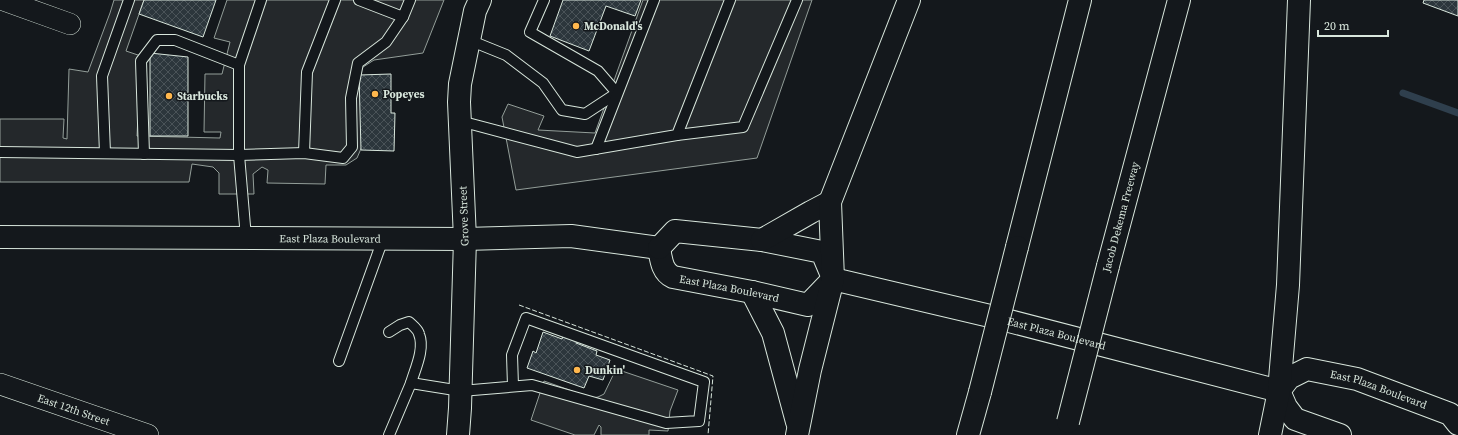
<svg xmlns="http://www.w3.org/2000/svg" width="1458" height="435" viewBox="0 0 1458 435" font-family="'Source Serif 4',serif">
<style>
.parking{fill:#24282b;stroke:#939e99}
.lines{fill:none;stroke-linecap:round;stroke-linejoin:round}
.stream{stroke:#2f3f4d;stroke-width:7}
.building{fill:url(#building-cross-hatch);stroke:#d8e6dc}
.service-casing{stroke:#d8e6dc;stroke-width:12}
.minor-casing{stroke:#d8e6dc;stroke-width:22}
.tertiary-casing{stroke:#d8e6dc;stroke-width:24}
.primary-casing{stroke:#d8e6dc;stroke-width:24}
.motorway-casing{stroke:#d8e6dc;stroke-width:24}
.service{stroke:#14181c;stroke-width:10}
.minor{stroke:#14181c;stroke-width:21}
.tertiary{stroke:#14181c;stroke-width:22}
.primary{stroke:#14181c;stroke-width:22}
.motorway{stroke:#14181c;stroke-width:22}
.motorway-bridge-casing{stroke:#d8e6dc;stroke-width:24;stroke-linecap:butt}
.motorway-bridge{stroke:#14181c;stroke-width:22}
.fence{stroke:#d8e6dc;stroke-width:1;stroke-dasharray:5 2;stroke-linecap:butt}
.poi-dot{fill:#ffb74d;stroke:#14181c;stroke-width:1.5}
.labels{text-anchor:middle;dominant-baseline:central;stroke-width:3;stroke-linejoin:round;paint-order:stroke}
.poi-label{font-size:11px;font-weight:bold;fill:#d8e6dc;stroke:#14181c;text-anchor:start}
.street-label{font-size:11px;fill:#d8e6dc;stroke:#14181c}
</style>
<defs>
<pattern id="building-cross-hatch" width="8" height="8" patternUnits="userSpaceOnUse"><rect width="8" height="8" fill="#2c363c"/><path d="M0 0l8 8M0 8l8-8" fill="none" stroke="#4a5358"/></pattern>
</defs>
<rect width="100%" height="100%" fill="#14181c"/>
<g class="parking">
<polygon points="114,0 144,0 126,51 141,56 137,136 220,138 221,132 204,132 205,74 222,74 230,42 214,38 227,0 444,0 423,53 374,60 360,69 363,144 357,158 346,165 326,165 325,184 267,183 268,170 262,167 253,174 254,194 219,194 219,173 213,167 192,164 189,182 0,182 0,119 64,119 63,138 67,139 69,69 88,72 110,13"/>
<polygon points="643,0 812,0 757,158 516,190 502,117 508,104 544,116 538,130 595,133"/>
<polygon points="616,369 678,390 670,411 668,431 649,430 649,435 601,435 601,427 599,425 594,435 575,435 531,420 544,381 592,398 598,397 604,394"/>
</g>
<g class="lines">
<polyline class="stream" points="1403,93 1458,113"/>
</g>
<g class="building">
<polygon points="144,0 216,0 203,37 139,14"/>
<polygon points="563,0 641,0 635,16 606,6 589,51 550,36"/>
<polygon points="1424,0 1458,0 1458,16 1423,3"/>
<polygon points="150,53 188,57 188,136 150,136"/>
<polygon points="391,74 391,113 395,113 394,151 361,150 359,75"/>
<polygon points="543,332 562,339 563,335 577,340 576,343 597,351 596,355 610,360 603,380 589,376 584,388 527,368 533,351 536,353"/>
</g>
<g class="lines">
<defs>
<g id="service">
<polyline points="359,0 403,17 410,0"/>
<polyline points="469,40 506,55 543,83 562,110 585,114 617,93 598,71 530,32 544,0"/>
<polyline points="460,121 577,152 677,135 730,0"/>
<polyline points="677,135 743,127 797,0"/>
<polyline points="596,149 654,0"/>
<polyline points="0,152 239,155 304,153 343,158 352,147 351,98 358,63 386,42 403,17"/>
<polyline points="105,153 102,76 129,0"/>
<polyline points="304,153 307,72 335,0"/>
<polyline points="144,154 141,61 157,40 175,40 239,65"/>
<polyline points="246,238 239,155 239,65 261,0"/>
<path d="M389 332 400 325 409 322C412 325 418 329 419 334 425 349 415 369 411 383"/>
<polyline points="339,361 383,239"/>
<polyline points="389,435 411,383 461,391 532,385 666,423 699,421 704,382 526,318 512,355 513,386"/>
</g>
<g id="minor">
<polyline points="3,0 70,24"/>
<path id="s1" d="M0 384 148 435"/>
</g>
<polyline id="tertiary" points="458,435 460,408 465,239 459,102 460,84 475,11 480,0"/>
<g id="primary">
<path id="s2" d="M0 237 465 239 571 236 659 248"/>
<path id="s3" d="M659 248C661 259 662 272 673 277L752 292 808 305 833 279"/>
<polyline points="659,248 675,231 762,240 822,252 833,278"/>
<path id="s4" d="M833 279 990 316 1279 391"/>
<path id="s5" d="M1279 391 1289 378 1307 369 1357 379 1450 414 1458 424"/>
<polyline points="1279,391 1286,407 1295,419 1340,435"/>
</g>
<g id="motorway">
<polyline points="762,240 811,212 830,202"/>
<polyline points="1017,247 1080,0"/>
<polyline points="1108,266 1179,0"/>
<polyline points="752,292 773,333 797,422"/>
<polyline points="797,435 810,370 833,279 830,202 909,0"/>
<polyline points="968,435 980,392"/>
<polyline points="1270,435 1279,391 1288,285 1299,0"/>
</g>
</defs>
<use href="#service" class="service-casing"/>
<use href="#minor" class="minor-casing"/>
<use href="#tertiary" class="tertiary-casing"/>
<use href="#primary" class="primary-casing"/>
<use href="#motorway" class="motorway-casing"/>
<use href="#service" class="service"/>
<use href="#minor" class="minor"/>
<use href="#tertiary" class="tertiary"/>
<use href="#primary" class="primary"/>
<use href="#motorway" class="motorway"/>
<defs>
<g id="motorway-bridge">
<polyline points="980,392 1017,247"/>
<polyline points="1068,422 1108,266"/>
</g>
</defs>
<use href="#motorway-bridge" class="motorway-bridge-casing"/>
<use href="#motorway-bridge" class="motorway-bridge"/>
<polyline class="fence" points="519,305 713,376 708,435"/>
</g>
<g class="poi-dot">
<circle cx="576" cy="26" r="4"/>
<circle cx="375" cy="94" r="4"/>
<circle cx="169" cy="96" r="4"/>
<circle cx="577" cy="370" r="4"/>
</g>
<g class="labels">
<g class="poi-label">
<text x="584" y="26">McDonald's</text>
<text x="383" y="94">Popeyes</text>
<text x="177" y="96">Starbucks</text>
<text x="585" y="370">Dunkin'</text>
</g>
<g class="street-label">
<text transform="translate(464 216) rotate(-92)">Grove Street</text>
<text transform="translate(1121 217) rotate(-75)">Jacob Dekema Freeway</text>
<text stroke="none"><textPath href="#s2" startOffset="330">East Plaza Boulevard</textPath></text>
<text stroke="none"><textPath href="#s3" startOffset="91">East Plaza Boulevard</textPath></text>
<text stroke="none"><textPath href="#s4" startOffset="230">East Plaza Boulevard</textPath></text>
<text stroke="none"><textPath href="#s5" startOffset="111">East Plaza Boulevard</textPath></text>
<text stroke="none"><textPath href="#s1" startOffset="78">East 12th Street</textPath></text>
</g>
</g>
<path d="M1318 30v6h70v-6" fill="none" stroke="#d8e6dc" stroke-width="2"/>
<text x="1324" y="30" font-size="12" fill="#d8e6dc" stroke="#14181c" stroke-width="3" paint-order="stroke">20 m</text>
</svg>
